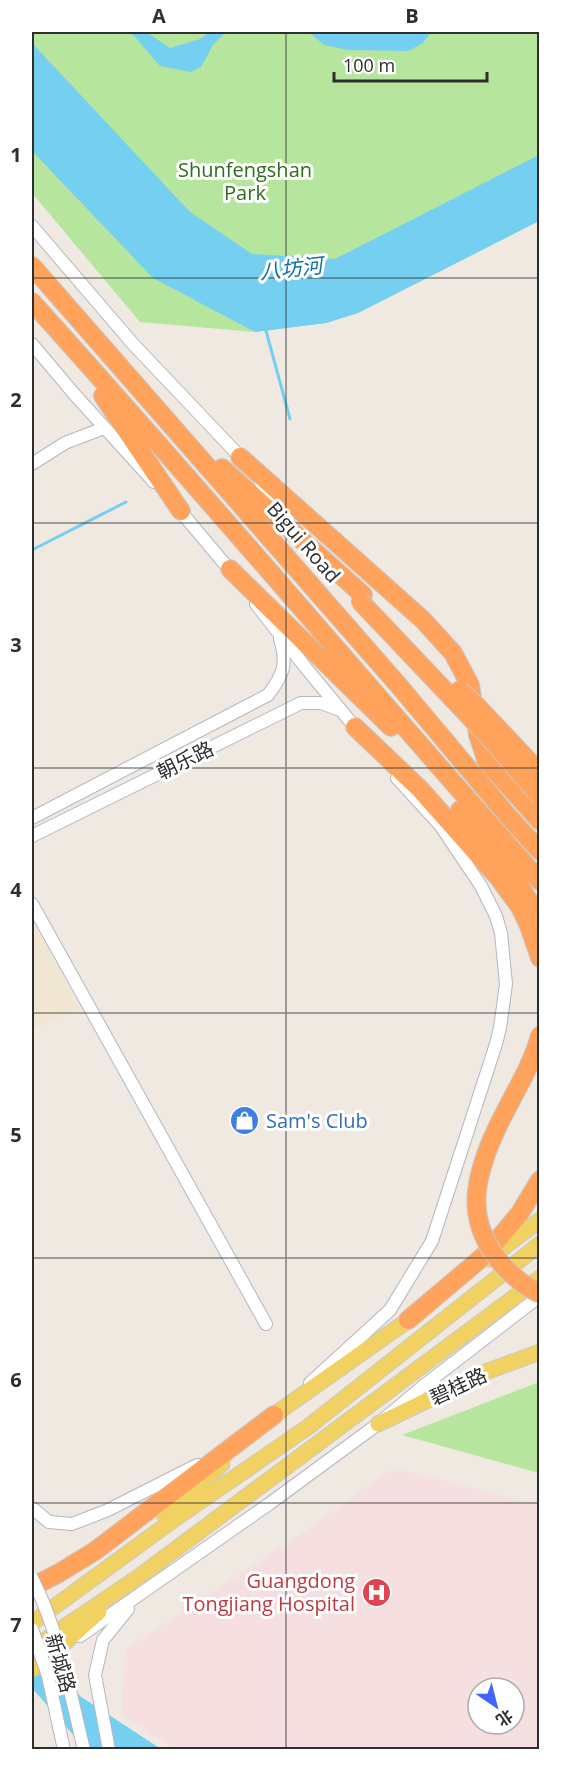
<svg xmlns="http://www.w3.org/2000/svg" width="571" height="1781" viewBox="0 0 571 1781" font-family="'Open Sans','Noto Sans SC',sans-serif">
<style>
.education{fill:#f0e6d1}
.medical{fill:#f5dfe0;fill-rule:evenodd}
.green{fill:#b6e59e}
.water{fill:#75cff0}
.lines{fill:none;stroke-linecap:round;stroke-linejoin:round}
.stream{stroke:#75cff0;stroke-width:3}
.minor-casing{stroke:#b4b7c1;stroke-width:14}
.major-casing{stroke:#c9c9c9;stroke-width:17}
.highway-casing{stroke:#c9c9c9;stroke-width:20}
.minor{stroke:#fff;stroke-width:12}
.major{stroke:#f2d163;stroke-width:15}
.highway{stroke:#ffa35c;stroke-width:18}
.minor-bridge-casing{stroke:#b4b7c1;stroke-width:14;stroke-linecap:butt}
.highway-bridge-casing{stroke:#c9c9c9;stroke-width:20;stroke-linecap:butt}
.minor-bridge{stroke:#fff;stroke-width:12}
.highway-bridge{stroke:#ffa35c;stroke-width:18}
.grid{fill:none;stroke:#2e2e2e;stroke-width:1.5;stroke-opacity:0.55}
.labels{text-anchor:middle;dominant-baseline:central;stroke-width:6;stroke-linejoin:round;paint-order:stroke}
.park-label{font-size:20px;fill:#2c6e1b;stroke:#fff}
.street-label{font-size:20px;fill:#2e2e2e;stroke:#fff}
.shop-label{font-size:20px;fill:#366cbe;stroke:#fff;text-anchor:start}
.health-label{font-size:20px;fill:#be3a42;stroke:#fff;text-anchor:end}
.water-label{font-size:21px;font-style:italic;fill:#0d6fa3;stroke:#fff}
.neatline{fill:none;stroke:#2e2e2e;stroke-width:2}
.grid-label{font-size:20px;text-anchor:middle;font-weight:bold;fill:#2e2e2e}
</style>
<rect width="100%" height="100%" fill="#efe9e1"/>
<polygon class="education" points="32,918 78,1008 32,1029"/>
<path class="medical" d="M393 1468 539 1505V1749H176L122 1716 125 1650 300 1535ZM478 1688H514V1724H478Z"/>
<g class="green">
<polygon points="32,32 539,32 539,221 358,313 326,323 255,332 140,322 32,193"/>
<polygon points="539,1382 539,1473 402,1435"/>
</g>
<g class="water">
<polygon points="127,32 146,32 170,48 200,39 209,32 226,32 213,45 201,67 191,72 160,66 135,37"/>
<polygon points="309,32 431,32 423,43 408,51 348,50 324,45"/>
<polygon points="32,43 190,212 252,254 335,259 539,155 539,221 358,313 326,323 255,332 153,278 32,151"/>
<polygon points="32,1642 80,1696 161,1749 89,1749 82,1745 32,1688"/>
</g>
<g class="lines">
<g class="stream">
<polyline points="265,327 290,419"/>
<polyline points="32,550 126,502"/>
</g>
<defs>
<g id="minor">
<polyline points="32,226 133,344 245,462"/>
<polyline points="32,344 75,395 154,482"/>
<polyline points="32,464 65,443 104,428"/>
<polyline points="261,483 288,520"/>
<polyline points="176,506 234,575"/>
<polyline points="256,604 306,668 359,732"/>
<path d="M32 818 268 695C283 675 288 665 280 639"/>
<polyline points="32,836 301,703 321,703 340,710"/>
<polyline points="32,904 266,1324"/>
<polyline points="310,1383 390,1310 432,1241 496,1044 500,1028 506,984 501,933 496,916 481,886 440,825 397,778"/>
<polyline points="32,1508 49,1522 72,1524 108,1510 197,1465"/>
<polyline points="80,1636 269,1504 378,1424 422,1387 540,1296"/>
<polyline points="109,1750 95,1675 103,1640 128,1609"/>
</g>
<g id="major">
<polyline points="488,1259 540,1220"/>
<polyline points="266,1423 274,1415 417,1314"/>
<polyline points="378,1424 488,1371 540,1352"/>
<polyline points="165,1516 222,1464"/>
<polyline points="32,1623 176,1518 308,1427 540,1244"/>
<polyline points="32,1649 137,1578 540,1278"/>
<polyline points="32,1669 52,1654 99,1612"/>
</g>
<g id="highway">
<polyline points="32,266 400,687 508,816 540,851"/>
<path d="M32 302C204 492 369 689 540 881"/>
<polyline points="103,396 181,511"/>
<polyline points="240,457 423,620 453,653 470,685 478,735 487,762 540,821"/>
<polyline points="222,468 363,595"/>
<polyline points="230,569 391,727"/>
<polyline points="355,727 420,789 498,877 520,907 529,926 540,958"/>
<polyline points="460,810 510,868 534,910"/>
<polyline points="408,1320 485,1255 520,1213 540,1180"/>
<polyline points="32,1587 59,1573 95,1551 274,1415"/>
</g>
</defs>
<use href="#minor" class="minor-casing"/>
<use href="#major" class="major-casing"/>
<use href="#highway" class="highway-casing"/>
<use href="#minor" class="minor"/>
<use href="#major" class="major"/>
<use href="#highway" class="highway"/>
<defs>
<g id="minor-bridge">
<path d="M32 1578C59 1631 70 1692 84 1750"/>
<polyline points="32,1629 48,1676 64,1750"/>
</g>
<g id="highway-bridge">
<polyline points="360,601 487,735 540,796"/>
<polyline points="459,690 477,706 540,773"/>
<path d="M540 1035C533 1063 517 1088 504 1114 492 1137 480 1165 477 1191 472 1236 502 1274 540 1294"/>
</g>
</defs>
<use href="#minor-bridge" class="minor-bridge-casing"/>
<use href="#highway-bridge" class="highway-bridge-casing"/>
<use href="#minor-bridge" class="minor-bridge"/>
<use href="#highway-bridge" class="highway-bridge"/>
</g>
<path class="grid" d="M286 32V1750M32 278H540M32 523H540M32 768H540M32 1013H540M32 1258H540M32 1503H540"/>
<defs>
<symbol id="shop-disc" viewBox="-11 -11 22 22"><circle r="9.5" fill="#3f7fe0" stroke="#fff"/><path d="M-5-2.5h2.3a2.7 3.5 0 0 1 5.4 0H5L5.5 6h-11ZM-1.5-2.5h3a1.5 2.3 0 0 0-3 0Z" fill="#fff"/></symbol>
<symbol id="hospital-disc" viewBox="-11 -11 22 22"><circle r="9.5" fill="#e0444e" stroke="#fff"/><path d="M-5-5h3v3.5h4V-5h3V5h-3V1.5h-4V5h-3Z" fill="#fff"/></symbol>
</defs>
<g fill-rule="evenodd">
<use href="#shop-disc" x="228" y="1104" width="33" height="33"/>
<use href="#hospital-disc" x="360" y="1576" width="33" height="33"/>
</g>
<g class="labels">
<g class="park-label">
<text x="245" y="169">Shunfengshan<tspan x="245" dy="23">Park</tspan></text>
</g>
<g class="street-label">
<text transform="translate(304 542) rotate(49)">Bigui Road</text>
<text transform="translate(185 760) rotate(-26)">朝乐路</text>
<text transform="translate(458 1386) rotate(-25)">碧桂路</text>
<text transform="translate(61 1663) rotate(74)">新城路</text>
</g>
<g class="shop-label">
<text x="266" y="1120">Sam's Club</text>
</g>
<g class="health-label">
<text x="355" y="1580">Guangdong<tspan x="355" dy="23">Tongjiang Hospital</tspan></text>
</g>
<g class="water-label">
<text transform="translate(291 268) rotate(-6)">八坊河</text>
</g>
</g>
<rect width="571" height="1781" fill="none" stroke="#ffffff" stroke-width="66"/>
<g transform="translate(496 1706) rotate(145)"><circle r="28" fill="#ffffff" stroke="#ababab" stroke-width="1.5"/>
<path d="M0-4.5L10 22L0 15L-10 22Z" fill="#4264fb"/>
<text y="-9" font-size="16" font-weight="bold" text-anchor="middle" fill="#2e2e2e">北</text>
</g>
<path d="M334 72v9h153v-9" fill="none" stroke="#2e2e2e" stroke-width="3"/>
<text x="343" y="72" font-size="18" fill="#2e2e2e" stroke="#ffffff" stroke-width="4.5" paint-order="stroke">100 m</text>
<rect x="33" y="33" width="505" height="1715" class="neatline"/>
<g class="grid-label">
<text x="159" y="23">A</text>
<text x="412" y="23">B</text>
<text x="16" y="162">1</text>
<text x="16" y="407">2</text>
<text x="16" y="652">3</text>
<text x="16" y="897">4</text>
<text x="16" y="1142">5</text>
<text x="16" y="1387">6</text>
<text x="16" y="1632">7</text>
</g>
</svg>
